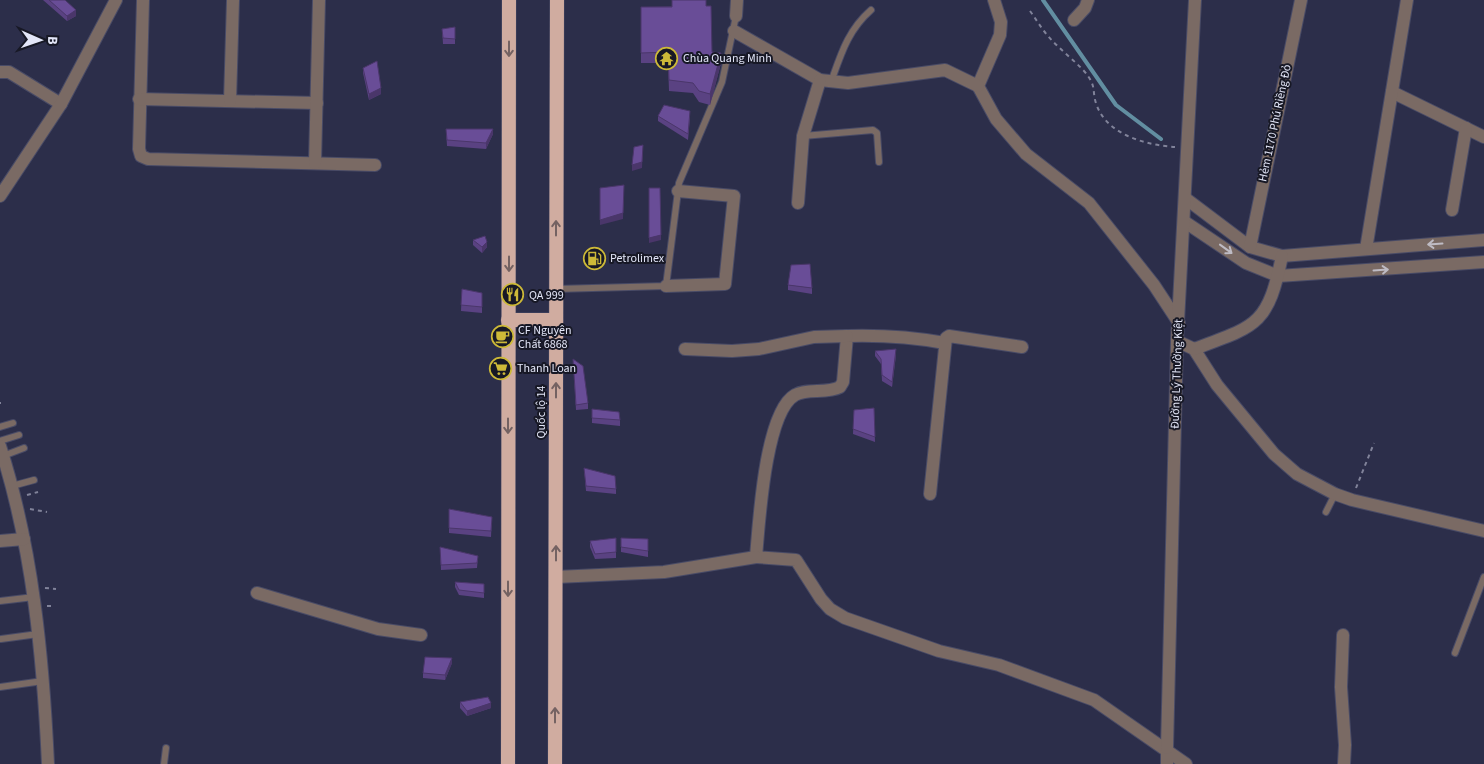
<svg xmlns="http://www.w3.org/2000/svg" width="1484" height="764" viewBox="0 0 1484 764" font-family="'Source Sans 3',sans-serif">
<style>
.lines{fill:none;stroke-linecap:round;stroke-linejoin:round}
.stream{stroke:#628ea1;stroke-width:4}
.service-casing{stroke:#494b66;stroke-width:8}
.minor-casing{stroke:#494b66;stroke-width:14}
.tertiary-casing{stroke:#494b66;stroke-width:14}
.trunk-casing{stroke:#494b66;stroke-width:15}
.path{stroke:#81839a;stroke-width:2;stroke-dasharray:4 4;stroke-linecap:butt}
.service{stroke:#7a6a64;stroke-width:6}
.minor{stroke:#7a6a64;stroke-width:12}
.tertiary{stroke:#7a6a64;stroke-width:12}
.trunk{stroke:#d0aca0;stroke-width:14}
.wall{fill:#5a4282}
.shaded-wall{fill:#4a366a}
.building{fill:#694d97;stroke:#4a366a}
.oneway{stroke:#746262}
.oneway2{stroke:#bebbc4}
.labels{text-anchor:middle;dominant-baseline:central;stroke-width:4;stroke-linejoin:round;paint-order:stroke}
.poi-label{font-size:12px;fill:#e3e6f8;stroke:#171825;text-anchor:start}
.street-label{font-size:12px;fill:#e3e6f8;stroke:#171825}
</style>
<rect width="100%" height="100%" fill="#2c2e4a"/>
<g class="lines">
<polyline class="stream" points="1043,0 1116,105 1161,139"/>
<defs>
<g id="service">
<path d="M831 82C841 54 848 30 871 10"/>
<polyline points="803,136 873,130 877,133 879,162"/>
<polyline points="556,289 666,286 679,183 722,82 736,16"/>
<polyline points="0,427 13,423"/>
<polyline points="0,441 19,435"/>
<polyline points="3,456 24,448"/>
<polyline points="12,486 34,480"/>
<polyline points="1326,512 1335,494"/>
<polyline points="0,601 34,597"/>
<polyline points="1,639 38,634"/>
<polyline points="1455,653 1484,577"/>
<polyline points="0,687 43,681"/>
<polyline points="164,764 166,748"/>
</g>
<g id="minor">
<polyline points="143,0 139,149 141,156 148,159 375,165"/>
<polyline points="994,0 1001,22 1000,35 978,86 996,119 1026,154 1089,203 1154,285 1179,323"/>
<polyline points="736,16 737,0"/>
<polyline points="1074,20 1085,8 1088,0"/>
<polyline points="734,31 820,80 848,83 945,70 978,86"/>
<polyline points="0,72 9,72 61,104"/>
<polyline points="1392,92 1484,137"/>
<polyline points="139,99 317,103"/>
<polyline points="230,101 233,0"/>
<polyline points="315,163 319,0"/>
<polyline points="0,196 61,104 116,0"/>
<polyline points="1185,198 1250,247 1282,256 1484,240"/>
<polyline points="798,203 803,136 820,80"/>
<polyline points="1452,210 1466,128"/>
<polyline points="1185,222 1246,263 1278,276 1484,262"/>
<polyline points="1250,247 1301,0"/>
<polyline points="1366,249 1407,0"/>
<polyline points="666,286 725,284 734,196 678,191"/>
<polyline points="1177,341 1194,349 1217,385 1274,454 1297,474 1335,494 1352,500 1484,531"/>
<path d="M945 343C912 337 881 335 847 336L843 382 840 387C827 394 807 388 795 395 765 412 759 523 756 557L796 560 821 599 830 609 845 618 939 651 999 665 1094 700 1186 764"/>
<polyline points="685,349 732,351 759,349 814,337 847,336"/>
<path d="M1194 349C1257 326 1268 325 1282 256"/>
<path d="M0 446C33 549 43 657 48 764"/>
<polyline points="930,494 946,338 949,336 1022,347"/>
<polyline points="0,541 24,539"/>
<polyline points="556,577 664,572 756,557"/>
<polyline points="257,593 378,629 421,635"/>
<polyline points="1343,635 1341,687 1345,745 1344,764"/>
<polyline points="1167,748 1167,764"/>
</g>
<polyline id="tertiary" points="1167,748 1177,341 1195,0"/>
<g id="trunk">
<polyline points="508,320 556,320"/>
<polyline points="508,764 509,0"/>
<polyline points="555,764 557,0"/>
</g>
</defs>
<use href="#service" class="service-casing"/>
<use href="#minor" class="minor-casing"/>
<use href="#tertiary" class="tertiary-casing"/>
<use href="#trunk" class="trunk-casing"/>
<g class="path">
<path d="M1030 11C1036 19 1041 28 1048 36 1059 49 1073 59 1084 71 1098 87 1091 91 1097 106 1108 135 1146 145 1175 147"/>
<polyline points="0,403 1,403"/>
<polyline points="1356,488 1374,443"/>
<polyline points="27,495 38,492"/>
<polyline points="30,509 47,512"/>
<polyline points="45,588 56,589"/>
<polyline points="47,606 55,606"/>
</g>
<use href="#service" class="service"/>
<use href="#minor" class="minor"/>
<use href="#tertiary" class="tertiary"/>
<use href="#trunk" class="trunk"/>
</g>
<g class="wall">
<polygon points="43,0 65,0 76,16 67,21"/>
<polygon points="706,6 712,52 721,63 710,105 699,102 693,93 669,91 668,63 641,63 641,7"/>
<polygon points="455,27 455,44 443,44 442,29"/>
<polygon points="363,68 381,94 369,100 363,73"/>
<polygon points="658,116 690,117 688,140 658,121"/>
<polygon points="446,129 493,134 486,149 447,146"/>
<polygon points="473,240 487,247 482,253 473,245"/>
<polygon points="788,285 812,288 812,294 788,290"/>
<polygon points="462,289 482,293 482,313 461,311"/>
<polygon points="875,351 896,355 892,387 882,381 881,364 875,356"/>
<polygon points="573,359 588,403 588,409 576,410"/>
<polygon points="874,408 875,442 853,434 854,410"/>
<polygon points="592,409 620,420 620,426 592,423"/>
<polygon points="584,468 616,489 616,494 586,491"/>
<polygon points="449,509 492,517 491,537 449,533"/>
<polygon points="616,538 616,558 595,559 590,547 590,541"/>
<polygon points="621,538 648,539 648,557 621,552"/>
<polygon points="440,547 478,556 477,568 441,570"/>
<polygon points="455,582 484,584 484,598 459,595 455,587"/>
<polygon points="452,663 445,680 423,678 423,673"/>
<polygon points="460,702 491,708 467,716 460,708"/>
</g>
<g class="shaded-wall">
<polygon points="76,10 76,16 67,21 67,16"/>
<polygon points="721,53 721,63 710,105 710,94"/>
<polygon points="381,88 381,94 369,100 369,94"/>
<polygon points="493,129 493,134 486,149 486,143"/>
<polygon points="643,145 642,168 632,171 632,165"/>
<polygon points="624,185 623,219 600,225 600,220"/>
<polygon points="661,235 661,240 649,243 649,238"/>
<polygon points="487,242 487,247 482,253 482,247"/>
<polygon points="896,349 896,355 892,387 892,382"/>
<polygon points="452,658 452,663 445,680 445,675"/>
<polygon points="491,703 491,708 467,716 467,711"/>
</g>
<g class="building">
<polygon points="49,0 65,0 76,10 67,16"/>
<polygon points="672,0 706,0 706,6 711,6 712,52 721,53 710,94 699,91 693,83 669,80 668,52 641,53 641,7 672,7"/>
<polygon points="455,27 455,39 443,38 442,29"/>
<polygon points="377,61 381,88 369,94 363,68"/>
<polygon points="664,105 690,111 688,134 658,116"/>
<polygon points="446,129 493,129 486,143 447,140"/>
<polygon points="643,145 642,162 632,165 634,147"/>
<polygon points="624,185 623,213 600,220 600,188"/>
<polygon points="649,188 660,188 661,235 649,238"/>
<polygon points="485,236 487,242 482,247 473,240"/>
<polygon points="810,264 812,288 788,285 791,265"/>
<polygon points="462,289 482,293 482,307 461,305"/>
<polygon points="896,349 892,382 882,375 881,359 875,351"/>
<polygon points="573,359 583,366 588,403 576,405"/>
<polygon points="874,408 875,437 853,429 854,410"/>
<polygon points="592,409 619,412 620,420 592,418"/>
<polygon points="584,468 615,476 616,489 586,486"/>
<polygon points="449,509 492,517 491,531 449,528"/>
<polygon points="616,538 616,552 595,554 590,541"/>
<polygon points="621,538 648,539 648,551 621,547"/>
<polygon points="440,547 478,556 477,563 441,565"/>
<polygon points="455,582 484,584 484,593 459,590"/>
<polygon points="425,657 452,658 445,675 423,673"/>
<polygon points="488,697 491,703 467,711 460,702"/>
</g>
<defs><path id="oneway-shaft" d="M-6 0H5M1.5-3L5.5 0L1.5 3" fill="none" stroke-width="1.6" stroke-linecap="round" stroke-linejoin="round" transform="scale(1.25)"/></defs>
<g class="oneway">
<use href="#oneway-shaft" transform="translate(509 49) rotate(90)"/>
<use href="#oneway-shaft" transform="translate(556 228) rotate(-90)"/>
<use href="#oneway-shaft" transform="translate(509 264) rotate(90)"/>
<use href="#oneway-shaft" transform="translate(556 390) rotate(-90)"/>
<use href="#oneway-shaft" transform="translate(508 426) rotate(90)"/>
<use href="#oneway-shaft" transform="translate(556 553) rotate(-90)"/>
<use href="#oneway-shaft" transform="translate(508 589) rotate(90)"/>
<use href="#oneway-shaft" transform="translate(555 715) rotate(-90)"/>
</g>
<g class="oneway2">
<use href="#oneway-shaft" transform="translate(1435 244) rotate(176)"/>
<use href="#oneway-shaft" transform="translate(1226 249) rotate(36)"/>
<use href="#oneway-shaft" transform="translate(1381 270) rotate(-4)"/>
</g>
<defs>
<symbol id="temple-ring" viewBox="-11 -11 22 22"><circle r="9.5" fill="#171825" stroke="#cdb938" stroke-width="1.5"/><path d="M0-6L5-2H3V0L6.5 2.5H4V6H1.5V3h-3V6H-4V2.5H-6.5L-3 0V-2H-5Z" fill="#cdb938"/></symbol>
<symbol id="fuel-ring" viewBox="-11 -11 22 22"><circle r="9.5" fill="#171825" stroke="#cdb938" stroke-width="1.5"/><path d="M-5.5-6h7V0h2V4h1.3V-2.5L3-4.5l.8-.8L6-3V5H2.5V1h-1V6h-7ZM-4.2-4.7v3.2H.2V-4.7Z" fill="#cdb938"/></symbol>
<symbol id="restaurant-ring" viewBox="-11 -11 22 22"><circle r="9.5" fill="#171825" stroke="#cdb938" stroke-width="1.5"/><path d="M-5-6h1v4h1v-4h1v4h1v-4h1v5L-1.5 .5V6h-2V.5L-5-1ZM5-6V6H3V1.5H1.5Q1.5-4 5-6Z" fill="#cdb938"/></symbol>
<symbol id="cafe-ring" viewBox="-11 -11 22 22"><circle r="9.5" fill="#171825" stroke="#cdb938" stroke-width="1.5"/><path d="M-5.5-4.5H6V0H3Q3 3.5 0 3.5H-2.5Q-5.5 3.5-5.5 0ZM3-3.2v2h1.7v-2ZM-6 4.5H4V6H-6Z" fill="#cdb938"/></symbol>
<symbol id="supermarket-ring" viewBox="-11 -11 22 22"><circle r="9.5" fill="#171825" stroke="#cdb938" stroke-width="1.5"/><path d="M-6-5.5h2.5l.6 2H6L4.5 2H-2.5L-4.4-4H-6ZM-1.5 3.2a1.3 1.3 0 1 0 .1 0ZM3 3.2a1.3 1.3 0 1 0 .1 0Z" fill="#cdb938"/></symbol>
</defs>
<g fill-rule="evenodd">
<use href="#temple-ring" x="654" y="46" width="25" height="25"/>
<use href="#fuel-ring" x="582" y="246" width="25" height="25"/>
<use href="#restaurant-ring" x="500" y="282" width="25" height="25"/>
<use href="#cafe-ring" x="490" y="324" width="25" height="25"/>
<use href="#supermarket-ring" x="488" y="356" width="25" height="25"/>
</g>
<g class="labels">
<g class="poi-label">
<text x="683" y="58">Chùa Quang Minh</text>
<text x="610" y="258">Petrolimex</text>
<text x="529" y="295">QA 999</text>
<text x="518" y="330">CF Nguyên<tspan x="518" dy="14">Chất 6868</tspan></text>
<text x="517" y="368">Thanh Loan</text>
</g>
<g class="street-label">
<text transform="translate(1275 123) rotate(-78)">Hẻm 1170 Phú Riềng Đỏ</text>
<text transform="translate(1177 374) rotate(-88)">Đường Lý Thường Kiệt</text>
<text transform="translate(541 412) rotate(-90)">Quốc lộ 14</text>
</g>
</g>
<g transform="translate(40 40) rotate(92)" stroke="#171825" stroke-width="4" paint-order="stroke">
<path d="M0-4L9 19L0 12L-9 19Z" fill="#e3e6f8"/>
<text y="-8" font-size="14" font-weight="bold" text-anchor="middle" fill="#e3e6f8">B</text>
</g>
</svg>
